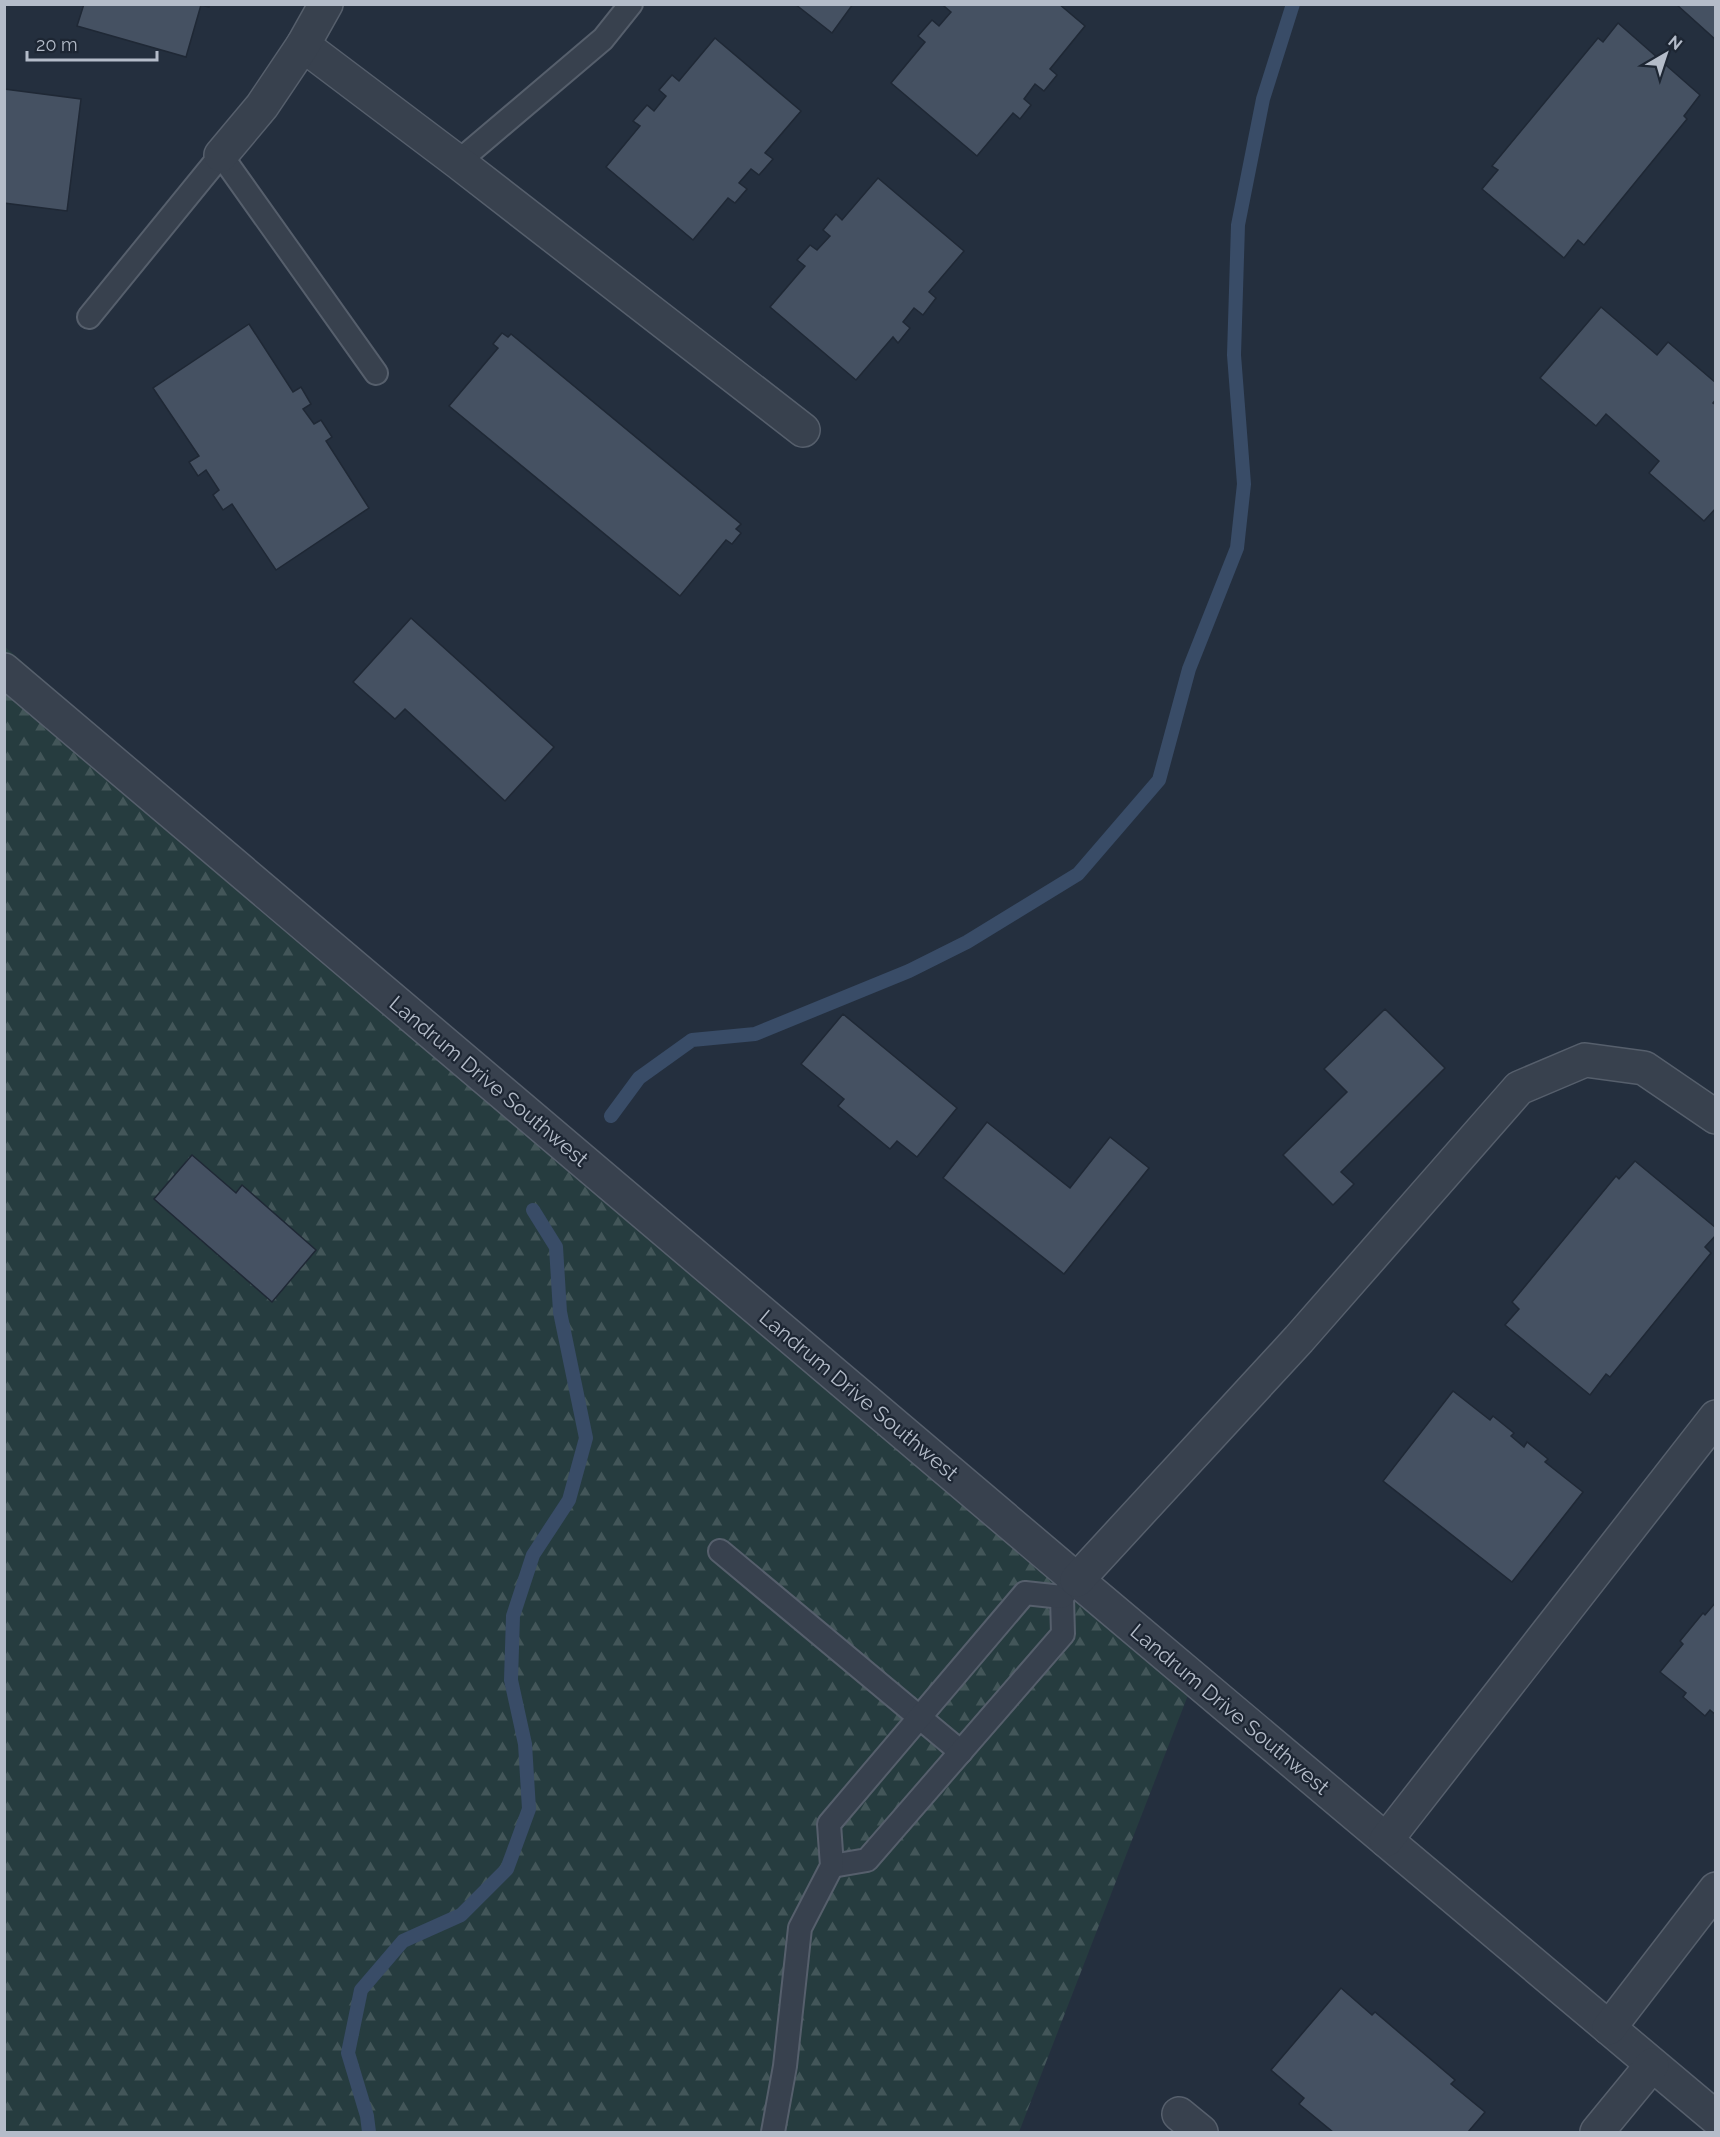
<svg xmlns="http://www.w3.org/2000/svg" width="1720" height="2137" viewBox="0 0 1720 2137" font-family="Raleway,sans-serif">
<style>
.forest{fill:url(#forest-firs)}
.lines{fill:none;stroke-linecap:round;stroke-linejoin:round}
.stream{stroke:#394c67;stroke-width:14}
.building{fill:#455162;stroke:#1f2835;stroke-width:1.5}
.lane-casing{stroke:#565f6c;stroke-width:26}
.street-casing{stroke:#565f6c;stroke-width:36}
.lane{stroke:#38414e;stroke-width:22}
.street{stroke:#38414e;stroke-width:33}
.labels{text-anchor:middle;dominant-baseline:central;stroke-width:4.5;stroke-linejoin:round;paint-order:stroke}
.street-label{font-size:21px;fill:#b4bcc9;stroke:#1d2633}
</style>
<defs>
<pattern id="forest-firs" width="22" height="20" patternUnits="userSpaceOnUse" patternTransform="scale(1.5)"><rect width="22" height="20" fill="#263c3f"/><path d="M5 1l3.5 6h-7zM16 11l3.5 6h-7z" fill="#435659"/></pattern>
</defs>
<rect width="100%" height="100%" fill="#242f3e"/>
<polygon class="forest" points="4,646 1195,1677 1019,2132 5,2132"/>
<g class="lines">
<g class="stream">
<polyline points="611,1116 639,1078 692,1040 755,1034 909,971 967,942 1078,874 1159,780 1189,669 1237,548 1244,484 1234,355 1238,225 1263,99 1293,4"/>
<polyline points="369,2132 367,2116 348,2053 361,1990 403,1941 461,1915 507,1869 529,1809 525,1744 511,1680 513,1616 533,1555 569,1500 586,1438 560,1312 556,1247 533,1210"/>
</g>
</g>
<g class="building">
<polygon points="84,4 210,4 209,7 201,5 186,57 77,26"/>
<polygon points="795,4 853,4 832,33"/>
<polygon points="945,4 1059,4 1085,26 1050,69 1057,75 1044,91 1035,84 1024,99 1031,105 1020,119 1013,113 977,156 891,83 925,42 918,36 932,20 939,26 951,12 944,6"/>
<polygon points="1676,4 1716,4 1716,40"/>
<polygon points="1618,23 1700,95 1684,116 1687,119 1584,245 1578,240 1564,258 1482,189 1498,170 1492,166 1598,38 1603,42"/>
<polygon points="715,38 801,111 765,153 773,159 759,175 751,169 739,183 747,189 735,203 728,198 693,240 606,167 640,126 633,121 647,105 654,111 666,96 659,90 672,75 679,81"/>
<polygon points="4,89 81,99 67,211 4,203"/>
<polygon points="878,178 964,251 929,292 936,298 923,315 914,308 903,322 910,328 898,343 893,337 856,380 770,307 805,266 797,260 810,245 817,250 830,236 823,230 836,214 842,220"/>
<polygon points="1601,307 1657,355 1668,342 1716,383 1716,399 1713,403 1716,405 1716,508 1704,521 1649,473 1659,461 1606,414 1596,426 1540,378"/>
<polygon points="249,324 293,392 301,387 311,404 303,409 314,424 321,420 332,437 326,441 369,508 276,570 232,504 223,510 213,495 219,490 206,470 198,476 189,462 199,456 153,388"/>
<polygon points="502,333 508,337 511,334 741,524 736,529 741,533 732,544 726,540 680,596 449,406 498,348 493,344"/>
<polygon points="411,618 554,747 505,801 405,709 395,719 353,682"/>
<polygon points="1385,1009 1445,1068 1341,1172 1354,1184 1333,1205 1283,1155 1347,1092 1324,1069"/>
<polygon points="843,1014 957,1108 917,1157 897,1141 890,1149 838,1106 844,1099 801,1064"/>
<polygon points="987,1122 1070,1188 1110,1137 1149,1168 1064,1274 943,1178"/>
<polygon points="192,1155 236,1193 242,1185 316,1250 272,1302 154,1199"/>
<polygon points="1635,1161 1716,1228 1716,1235 1705,1247 1711,1253 1610,1377 1606,1374 1590,1395 1505,1325 1519,1309 1512,1302 1616,1176 1619,1179"/>
<polygon points="1453,1391 1490,1420 1493,1416 1514,1433 1511,1436 1524,1447 1527,1442 1548,1459 1545,1462 1583,1492 1512,1582 1383,1481"/>
<polygon points="1716,1602 1716,1715 1710,1710 1705,1716 1683,1697 1686,1693 1660,1672 1683,1644 1680,1641 1703,1613 1705,1615"/>
<polygon points="1341,1988 1372,2015 1375,2012 1455,2080 1451,2084 1485,2112 1468,2132 1333,2132 1299,2104 1304,2098 1271,2070"/>
</g>
<g class="lines">
<defs>
<g id="lane">
<polyline points="458,162 603,39 631,4"/>
<polyline points="89,317 221,155 376,373"/>
<polyline points="720,1551 961,1752"/>
<polyline points="832,1866 867,1860 1063,1634 1062,1597 1071,1586"/>
<polyline points="773,2132 785,2066 800,1928 832,1866 829,1824 1025,1593 1062,1597"/>
</g>
<g id="street">
<polyline points="303,45 458,162 803,430"/>
<polyline points="221,155 262,106 303,45 326,4"/>
<polyline points="4,670 1077,1580 1716,2118"/>
<polyline points="1077,1580 1299,1339 1519,1088 1585,1060 1644,1068 1716,1117"/>
<polyline points="1386,1840 1716,1417"/>
<polyline points="1609,2028 1716,1889"/>
<polyline points="1179,2114 1201,2132"/>
<polyline points="1597,2132 1652,2065"/>
</g>
</defs>
<use href="#lane" class="lane-casing"/>
<use href="#street" class="street-casing"/>
<use href="#lane" class="lane"/>
<use href="#street" class="street"/>
</g>
<g class="labels">
<g class="street-label">
<text transform="translate(489 1081) rotate(40)">Landrum Drive Southwest</text>
<text transform="translate(859 1395) rotate(40)">Landrum Drive Southwest</text>
<text transform="translate(1230 1709) rotate(40)">Landrum Drive Southwest</text>
</g>
</g>
<rect width="1720" height="2137" fill="none" stroke="#b4bcc9" stroke-width="12"/>
<g transform="translate(1666 54) rotate(39)" stroke="#1d2633" stroke-width="4.5" paint-order="stroke">
<path d="M0-4.5L10 22L0 15L-10 22Z" fill="#b4bcc9"/>
<text y="-9" font-size="16" font-weight="bold" text-anchor="middle" fill="#b4bcc9">N</text>
</g>
<path d="M27 51v9h130v-9" fill="none" stroke="#b4bcc9" stroke-width="3"/>
<text x="36" y="51" font-size="18" fill="#b4bcc9" stroke="#1d2633" stroke-width="4.5" paint-order="stroke">20 m</text>
</svg>
